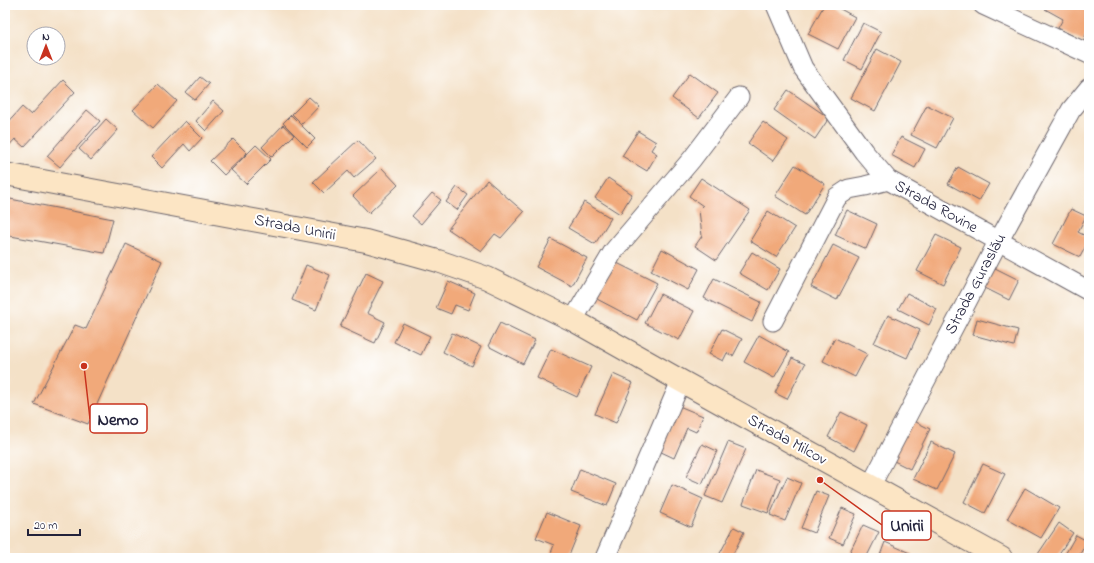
<svg xmlns="http://www.w3.org/2000/svg" width="1094" height="563" viewBox="0 0 1094 563" font-family="'Indie Flower',sans-serif">
<style>
.building{fill:#f1a97a}
.lines{fill:none;stroke-linecap:round;stroke-linejoin:round}
.minor-casing{stroke:#6c656c;stroke-width:21}
.secondary-casing{stroke:#6c656c;stroke-width:24}
.minor{stroke:#fff;stroke-width:19}
.secondary{stroke:#fce5c4;stroke-width:22}
.labels{text-anchor:middle;dominant-baseline:central;stroke-width:4;stroke-linejoin:round;paint-order:stroke}
.street-label{font-size:16px;fill:#22223b;stroke:#fff}
.leader{fill:none;stroke:#c8321e;stroke-width:1.5}
.callout-dot{fill:#c8321e;stroke:#fff;stroke-width:1.5}
.callout{fill:#fff;stroke:#c8321e;stroke-width:1.5}
.callout-label{font-size:17px;text-anchor:middle;font-weight:bold;fill:#22223b}
</style>
<rect width="100%" height="100%" fill="#fff"/>
<filter id="ink" filterUnits="userSpaceOnUse"><feTurbulence type="fractalNoise" baseFrequency=".025" numOctaves="2"/><feDisplacementMap in="SourceGraphic" scale="8" xChannelSelector="R" yChannelSelector="G"/><feConvolveMatrix kernelMatrix="1 2 1 2 8 2 1 2 1" color-interpolation-filters="sRGB"/></filter>
<filter id="wash" filterUnits="userSpaceOnUse"><feTurbulence type="fractalNoise" baseFrequency=".012" numOctaves="4" result="noise"/><feDisplacementMap in="SourceGraphic" scale="16" xChannelSelector="R" yChannelSelector="G"/><feGaussianBlur stdDeviation="0.9" result="paint"/><feColorMatrix in="noise" values="0 0 0 0 0 0 0 0 0 0 0 0 0 0 0 0 0 1.4 0 .05"/><feComposite in="paint" operator="in"/></filter>
<g filter="url(#wash)">
<rect width="100%" height="100%" fill="#f4e1c7"/>
<g id="blocks">
<g class="building">
<polygon points="824,5 833,5 855,17 838,49 808,34"/>
<polygon points="1047,5 1081,5 1089,9 1089,28 1083,41 1058,28 1063,19 1045,9"/>
<polygon points="863,23 881,32 862,69 844,60"/>
<polygon points="877,49 901,62 875,111 851,98"/>
<polygon points="690,73 718,93 699,118 672,98"/>
<polygon points="200,77 209,84 195,100 186,93"/>
<polygon points="63,80 75,92 24,147 15,139 5,150 5,126 22,107 31,115"/>
<polygon points="158,84 177,101 153,128 133,110"/>
<polygon points="788,90 829,118 815,139 774,110"/>
<polygon points="309,97 319,106 302,124 292,114"/>
<polygon points="213,101 224,111 206,131 196,121"/>
<polygon points="927,105 953,118 937,148 911,135"/>
<polygon points="87,110 100,121 60,167 47,156"/>
<polygon points="291,115 315,139 307,147 283,123"/>
<polygon points="106,119 118,130 91,160 79,149"/>
<polygon points="185,121 202,138 190,151 184,144 162,168 151,157"/>
<polygon points="763,122 788,140 773,161 748,143"/>
<polygon points="283,125 294,135 272,157 262,147"/>
<polygon points="638,131 656,142 651,150 657,154 647,171 622,156"/>
<polygon points="901,137 925,149 915,168 891,155"/>
<polygon points="233,139 247,153 224,175 210,161"/>
<polygon points="358,140 376,159 354,178 348,171 324,193 313,182"/>
<polygon points="256,145 271,159 246,184 231,170"/>
<polygon points="795,165 825,184 805,215 775,196"/>
<polygon points="958,167 989,184 979,201 948,184"/>
<polygon points="382,168 398,185 369,213 353,196"/>
<polygon points="608,178 632,194 620,214 595,198"/>
<polygon points="701,178 750,210 716,260 695,246 702,236 699,210 703,206 689,196"/>
<polygon points="487,180 524,212 501,238 495,234 481,251 448,229"/>
<polygon points="457,187 468,195 457,210 446,202"/>
<polygon points="432,193 441,200 421,224 412,216"/>
<polygon points="5,198 113,219 104,253 5,235"/>
<polygon points="584,202 611,218 595,244 568,228"/>
<polygon points="1071,209 1086,216 1078,232 1089,238 1089,240 1080,257 1053,244"/>
<polygon points="847,210 877,224 866,249 835,235"/>
<polygon points="768,211 795,228 776,257 750,241"/>
<polygon points="936,235 961,247 943,284 917,271"/>
<polygon points="551,239 587,258 572,286 536,267"/>
<polygon points="126,244 162,261 88,424 34,404 75,325 86,329"/>
<polygon points="833,245 859,258 837,300 811,287"/>
<polygon points="662,249 699,269 688,290 651,271"/>
<polygon points="752,252 780,269 768,290 739,273"/>
<polygon points="615,262 657,283 637,320 595,298"/>
<polygon points="306,265 330,275 316,310 292,300"/>
<polygon points="993,267 1019,280 1009,300 983,287"/>
<polygon points="366,273 383,281 367,313 385,322 375,343 340,327"/>
<polygon points="714,279 761,302 752,322 704,298"/>
<polygon points="448,281 475,293 468,310 455,305 451,314 436,308"/>
<polygon points="907,293 937,309 929,325 898,309"/>
<polygon points="660,294 694,311 679,340 645,323"/>
<polygon points="888,315 920,330 907,358 874,343"/>
<polygon points="977,319 1018,330 1014,346 973,335"/>
<polygon points="403,323 430,336 421,355 394,342"/>
<polygon points="500,323 535,340 523,364 488,346"/>
<polygon points="722,329 742,339 733,356 727,353 723,361 709,354"/>
<polygon points="452,333 481,347 472,366 443,352"/>
<polygon points="759,335 789,352 774,378 744,362"/>
<polygon points="835,338 867,354 855,377 823,361"/>
<polygon points="551,349 591,367 577,397 537,378"/>
<polygon points="792,358 805,364 787,399 775,393"/>
<polygon points="613,374 633,383 616,423 595,414"/>
<polygon points="679,406 703,416 696,432 687,428 674,458 659,451"/>
<polygon points="841,412 867,425 854,451 828,437"/>
<polygon points="910,419 930,429 910,469 890,459"/>
<polygon points="728,442 746,449 722,503 705,496"/>
<polygon points="931,442 955,454 937,490 913,479"/>
<polygon points="702,444 717,451 702,484 686,477"/>
<polygon points="983,464 1005,474 985,513 964,502"/>
<polygon points="580,469 616,484 607,506 571,492"/>
<polygon points="756,470 780,479 768,513 743,504"/>
<polygon points="787,477 801,483 785,521 770,515"/>
<polygon points="672,485 703,499 691,527 660,513"/>
<polygon points="1025,488 1059,508 1041,538 1007,519"/>
<polygon points="816,491 829,496 814,533 801,528"/>
<polygon points="842,508 856,514 843,544 829,538"/>
<polygon points="547,512 581,526 568,558 549,558 554,545 536,538"/>
<polygon points="1059,523 1073,533 1056,558 1045,558 1038,554"/>
<polygon points="863,525 879,532 866,558 847,558"/>
<polygon points="734,527 744,532 731,558 719,558 718,557"/>
<polygon points="1076,535 1087,541 1078,558 1063,558"/>
<polygon points="885,542 912,554 910,558 879,558"/>
</g>
</g>
</g>
<g filter="url(#ink)">
<use href="#blocks" fill-opacity="0" stroke="#6c656c" stroke-width="1"/>
<g class="lines">
<defs>
<g id="minor">
<polyline points="776,5 803,68 864,152 888,180 1089,291"/>
<polyline points="983,5 1089,54"/>
<polyline points="573,320 613,252 692,159 739,97"/>
<polyline points="773,321 837,197 849,189 865,186 888,180"/>
<polyline points="871,485 998,242 1071,110 1089,88"/>
<polyline points="605,558 681,381"/>
</g>
<polyline id="secondary" points="5,174 366,241 438,261 487,278 573,320 681,381 1001,558"/>
</defs>
<use href="#minor" class="minor-casing"/>
<use href="#secondary" class="secondary-casing"/>
<use href="#minor" class="minor"/>
<use href="#secondary" class="secondary"/>
</g>
</g>
<g class="labels">
<g class="street-label">
<text transform="translate(936 207) rotate(29)">Strada Rovine</text>
<text transform="translate(295 228) rotate(11)">Strada Unirii</text>
<text transform="translate(976 284) rotate(-62)">Strada Guraslău</text>
<text transform="translate(787 440) rotate(29)">Strada Milcov</text>
</g>
</g>
<path class="leader" d="M84 366L90 419M820 480L882 525"/>
<g class="callout-dot">
<circle cx="84" cy="366" r="4"/>
<circle cx="820" cy="480" r="4"/>
</g>
<g class="callout">
<rect x="90" y="404" width="57" height="29" rx="4"/>
<rect x="882" y="511" width="49" height="29" rx="4"/>
</g>
<g class="callout-label">
<text x="118" y="425">Nemo</text>
<text x="907" y="531">Unirii</text>
</g>
<rect width="1094" height="563" fill="none" stroke="#fff" stroke-width="20"/>
<g transform="translate(46 46)"><circle r="19" fill="#ffffff" stroke="#a7a7b1"/>
<path d="M0-3L7 15L0 10L-7 15Z" fill="#c8321e"/>
<text y="-6" font-size="11" font-weight="bold" text-anchor="middle" fill="#22223b">N</text>
</g>
<path d="M28 529v6h52v-6" fill="none" stroke="#22223b" stroke-width="2"/>
<text x="34" y="529" font-size="12" fill="#22223b" stroke="#ffffff" stroke-width="3" paint-order="stroke">20 m</text>
</svg>
